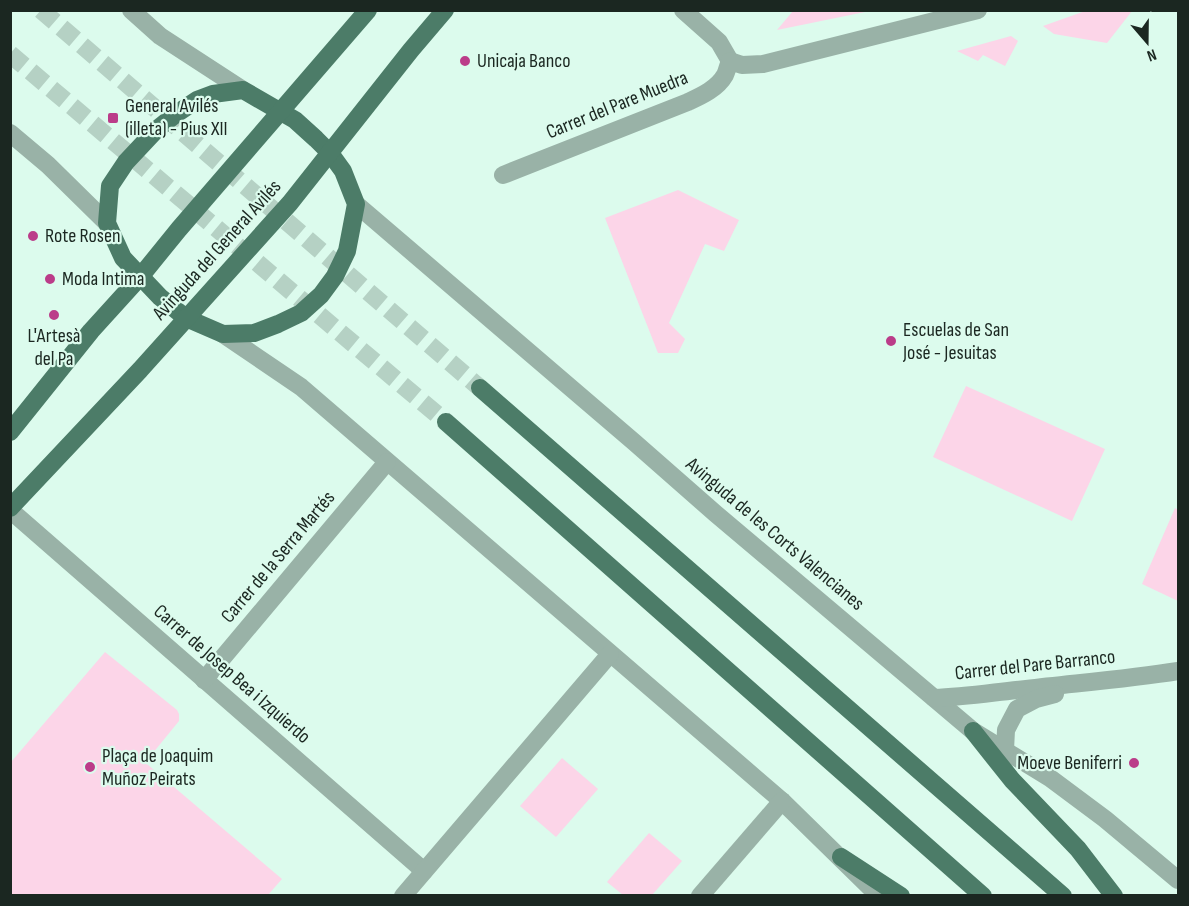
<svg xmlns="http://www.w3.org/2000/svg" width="1189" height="906" viewBox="0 0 1189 906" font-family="'Sofia Sans Condensed',sans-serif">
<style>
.green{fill:#fcd5e8}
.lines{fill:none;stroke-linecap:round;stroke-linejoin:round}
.major-tunnel{stroke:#b5d1c4;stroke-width:18;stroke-dasharray:18 9;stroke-linecap:butt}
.minor{stroke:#99b2a7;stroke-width:18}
.major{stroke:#4c7c68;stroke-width:18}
.poi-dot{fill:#bb3c89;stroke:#dcfbed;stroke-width:2}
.labels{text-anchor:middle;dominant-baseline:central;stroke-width:4.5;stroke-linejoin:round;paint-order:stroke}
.poi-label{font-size:20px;fill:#1b2721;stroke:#dcfbed;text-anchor:start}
.street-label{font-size:20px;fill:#1b2721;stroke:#dcfbed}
</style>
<rect width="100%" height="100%" fill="#dcfbed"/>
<g class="green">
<polygon points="1088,10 1132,11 1107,43 1054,34 1043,26"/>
<polygon points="793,11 793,10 870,11 777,30"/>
<polygon points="1011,36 1018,41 1005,66 983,55 978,61 957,51"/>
<polygon points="678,190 739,220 724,251 705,244 669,323 685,339 678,353 658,353 605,218"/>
<polygon points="966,386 1105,449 1072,521 933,457"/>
<polygon points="1175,508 1178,510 1178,601 1142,584"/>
<polygon points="105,652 177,710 179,714 179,721 148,759 147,764 282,879 268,895 11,895 11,762"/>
<polygon points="562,758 598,789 556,837 520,806"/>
<polygon points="649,833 682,861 652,895 623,895 607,882"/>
</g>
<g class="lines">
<g class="major-tunnel">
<polyline points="41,10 480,388"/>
<polyline points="10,54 446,422"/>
</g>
<g class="minor">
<polyline points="131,10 160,36 243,90"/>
<polyline points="683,10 719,42 730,61"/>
<polyline points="10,133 48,165 107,223"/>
<path d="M503 175 688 102C701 96 717 89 725 75 727 71 728 65 730 61L742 65 763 64 978 10"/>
<polyline points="356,204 634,442 716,514 973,731 1050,778 1105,819 1178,880"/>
<polyline points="223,334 301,387 782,801 879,896"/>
<polyline points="10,510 424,871"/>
<polyline points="204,680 387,462"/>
<path d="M934 698C965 697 995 692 1026 689 1077 683 1128 679 1178 671"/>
<polyline points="1005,750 1006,730 1017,709 1036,699 1055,694"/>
<polyline points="403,896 610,654"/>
<polyline points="700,896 782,801"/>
</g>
<g class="major">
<polygon points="243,90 295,120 316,139 330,153 343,171 356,204 347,251 335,276 321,295 301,313 278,324 254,333 223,334 186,318 160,297 123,258 107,223 110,186 126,162 156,130 176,114 197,100 213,94"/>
<polyline points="480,388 1063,896"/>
<polyline points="446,422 983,896"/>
<polyline points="10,432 91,331 140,277 179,229 368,10"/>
<polyline points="10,508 140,370 290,203 411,50 445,10"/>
<polyline points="973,731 1012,780 1078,849 1114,896"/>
<polyline points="841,857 901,896"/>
</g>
</g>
<g class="poi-dot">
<circle cx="465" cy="61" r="6"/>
<rect x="107" y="112" width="12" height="12" rx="3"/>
<circle cx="33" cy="236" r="6"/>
<circle cx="50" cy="279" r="6"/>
<circle cx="54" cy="315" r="6"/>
<circle cx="891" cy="341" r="6"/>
<circle cx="1134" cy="763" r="6"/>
<circle cx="90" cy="767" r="6"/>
</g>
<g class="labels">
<g class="poi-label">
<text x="477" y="61">Unicaja Banco</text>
<text x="125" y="106">General Avilés<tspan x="125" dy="23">(illeta) - Pius XII</tspan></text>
<text x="45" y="236">Rote Rosen</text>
<text x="62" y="279">Moda Intima</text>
<text x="903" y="330">Escuelas de San<tspan x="903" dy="23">José - Jesuitas</tspan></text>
<text x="54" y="336" text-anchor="middle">L'Artesà<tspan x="54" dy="23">del Pa</tspan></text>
<text x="102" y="756">Plaça de Joaquim<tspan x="102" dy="23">Muñoz Peirats</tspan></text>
<text x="1122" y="763" text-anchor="end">Moeve Beniferri</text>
</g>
<g class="street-label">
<text transform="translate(617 105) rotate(-22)">Carrer del Pare Muedra</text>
<text transform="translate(217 250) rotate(-48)">Avinguda del General Avilés</text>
<text transform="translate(775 534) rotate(40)">Avinguda de les Corts Valencianes</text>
<text transform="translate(278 557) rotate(-50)">Carrer de la Serra Martés</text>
<text transform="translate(1035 665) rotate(-6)">Carrer del Pare Barranco</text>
<text transform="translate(232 674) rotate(41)">Carrer de Josep Bea i Izquierdo</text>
</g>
</g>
<rect width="1189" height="906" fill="none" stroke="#1b2721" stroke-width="24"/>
<g transform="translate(1147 42) rotate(160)" stroke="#dcfbed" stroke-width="4.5" paint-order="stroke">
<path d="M0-4.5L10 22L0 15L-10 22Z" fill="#1b2721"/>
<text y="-9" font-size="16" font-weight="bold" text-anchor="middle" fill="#1b2721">N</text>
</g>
</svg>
